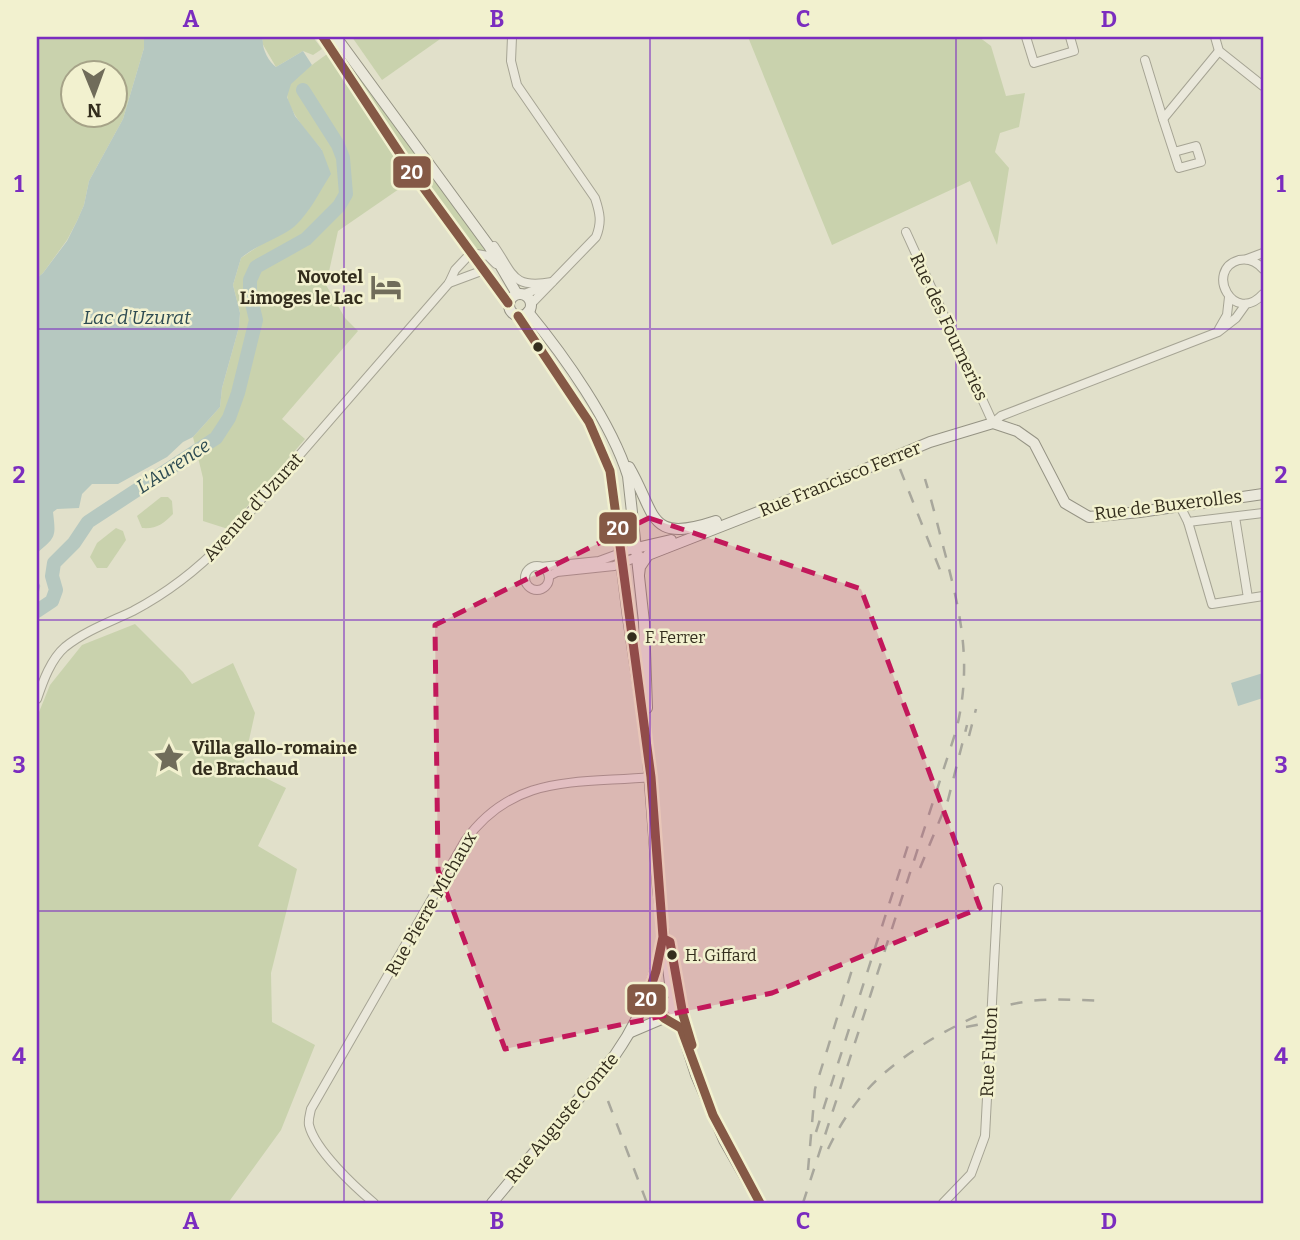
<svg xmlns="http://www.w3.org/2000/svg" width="1300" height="1240" viewBox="0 0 1300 1240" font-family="Bitter,serif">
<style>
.green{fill:#c9d2ad;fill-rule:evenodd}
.water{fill:#b6c8c0}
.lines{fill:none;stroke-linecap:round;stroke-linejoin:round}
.stream{stroke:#b6c8c0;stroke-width:2.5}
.river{stroke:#b6c8c0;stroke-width:14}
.street-casing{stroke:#a6a494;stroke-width:10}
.secondary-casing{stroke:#959384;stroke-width:12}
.street{stroke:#eae8db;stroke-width:8}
.secondary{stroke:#eae8db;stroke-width:10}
.rail{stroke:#a8a79c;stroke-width:2.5;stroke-dasharray:12 12;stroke-linecap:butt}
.bus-1-casing{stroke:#f2f1cf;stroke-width:14}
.bus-1{stroke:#855946;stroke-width:9}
.marked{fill:#c2185b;fill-opacity:0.2;stroke:#c2185b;stroke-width:5;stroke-dasharray:14 9;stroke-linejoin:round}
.grid{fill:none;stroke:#7b2cbf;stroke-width:2;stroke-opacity:0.55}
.bus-dot{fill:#332d1d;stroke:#f2f1cf;stroke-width:2.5}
.labels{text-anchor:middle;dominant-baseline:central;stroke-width:5;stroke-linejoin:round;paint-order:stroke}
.bus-label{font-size:16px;fill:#332d1d;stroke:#f2f1cf;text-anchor:start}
.poi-label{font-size:18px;font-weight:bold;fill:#332d1d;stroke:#f2f1cf;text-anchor:end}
.street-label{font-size:18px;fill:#332d1d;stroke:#f2f1cf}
.water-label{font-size:19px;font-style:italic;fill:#2d4b52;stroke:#f2f1cf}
.line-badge{stroke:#f2f1cf;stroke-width:2.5}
.badge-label{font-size:19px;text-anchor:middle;font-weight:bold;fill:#fff}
.neatline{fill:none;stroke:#7b2cbf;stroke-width:2.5}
.grid-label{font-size:23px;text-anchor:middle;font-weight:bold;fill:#7b2cbf}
</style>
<rect width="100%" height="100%" fill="#e1e0ca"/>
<g class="green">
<path d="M37 37H144V48L123 119 89 181 84 205 77 221 67 240 43 273 37 278ZM74 74H116V116H74Z"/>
<polygon points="263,37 313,37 322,49 313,55 303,51 276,67 262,43"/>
<polygon points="326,37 332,37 490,253 472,250"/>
<polygon points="352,37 443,37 382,80"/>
<polygon points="748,37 979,37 991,46 1006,96 1025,93 1019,127 1000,133 995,152 1009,168 997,245 970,181 832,245"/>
<path d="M327 54 402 169 399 189 338 231 326 285 345 318 358 331 282 419 305 439 228 529 203 521V478L193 437 220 407 222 388 239 327 240 313 233 285 241 258 266 241 294 226 322 150C311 136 281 105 288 87 293 77 318 61 327 54Z"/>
<path d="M161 497H168L172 501 173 514C163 524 157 529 142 528L137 516Z"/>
<polygon points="116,528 123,531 126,540 107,568 97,568 90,557 97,543"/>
<polygon points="135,624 183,672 192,684 233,663 255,713 243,767 286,788 258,846 297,869 271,973 272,1022 315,1045 281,1130 228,1203 37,1203 37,717 50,685 82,645"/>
</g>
<g class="water">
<path d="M144 37H263C261 47 268 61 276 67L303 51 312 65 291 84 287 97 295 116 322 150 331 174C320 191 310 212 295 226 281 238 257 244 241 258L233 285 240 313 239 327 222 388 220 407 193 437 183 442 167 457 118 484H92L82 494 79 508 57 509 53 512C56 537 56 537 37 553V278L43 273 67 241 77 221 84 205 89 181 123 119 144 48Z"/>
<polygon points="1263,673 1263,698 1238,706 1231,683"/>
</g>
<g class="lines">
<polyline class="stream" points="37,582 39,586 37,595"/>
<polyline class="river" points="37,611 52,601 56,590 52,576 54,563 74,543 88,522 216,438 229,418 238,393 256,320 250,295 250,280 256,267 306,239 339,206 346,194 343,158 338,145 303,90"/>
<defs>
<g id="street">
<path d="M512 37 511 61 517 85 595 198C600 213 602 222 596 237L531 304"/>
<polyline points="1026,37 1034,63 1074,51 1070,37"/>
<polyline points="1215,37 1219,51 1263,86"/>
<polyline points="1145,60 1163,119 1219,51"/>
<polyline points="1163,119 1179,168 1201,162 1196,146 1174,152"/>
<polyline points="906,232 993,423 1001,416 1218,332 1236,318 1246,304"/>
<path d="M494 246C514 275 512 289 552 282"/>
<polyline points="1247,259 1263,253"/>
<path d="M1263 269C1257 262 1249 258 1239 260 1204 270 1234 326 1263 294"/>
<polyline points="449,283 484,270"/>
<polyline points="524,294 543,287"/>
<polyline points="1219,329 1227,315 1229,297"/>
<polyline points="1180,506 1188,522 1263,513"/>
<polyline points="1235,517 1248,598"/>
<polyline points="1188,522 1212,604 1263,596"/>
<circle cx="537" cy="578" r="12"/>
<polyline points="540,567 599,561 629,550"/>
<polyline points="549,576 557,572 614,566 640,556"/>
<path d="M37 699C43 681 51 659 65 647 85 631 110 622 133 611 167 593 197 570 224 542L449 283 455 270 471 253 488 256 496 264"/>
<path d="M374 1203C355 1187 315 1150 309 1125 308 1120 310 1114 311 1109L465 841C514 773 577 784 651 777"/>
<polyline points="943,1203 971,1174 985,1136 998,888"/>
</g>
<g id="secondary">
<polyline points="323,37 412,172 508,303"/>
<polyline points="336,37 489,246 517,294"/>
<circle cx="520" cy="305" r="11"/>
<path d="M528 312C565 357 611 422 628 476L644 622 647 708"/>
<polyline points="518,316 589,422 610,471 628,617 647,745 658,889 670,983 681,1028 696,1075 724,1140 760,1203"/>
<path d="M629 467C657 515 647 544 716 521"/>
<polyline points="632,549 671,540"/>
<polyline points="639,575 640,567 648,555 822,487 930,442 993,423 1017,431 1034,443 1065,503 1089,517 1140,512 1263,494"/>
<polyline points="649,994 667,1003 675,1012"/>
<polyline points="646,1001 664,1018 681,1028"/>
<polyline points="631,1032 664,1018"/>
<path d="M492 1203 615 1055C639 1021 653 987 661 947"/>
</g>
</defs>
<use href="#street" class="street-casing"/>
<use href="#secondary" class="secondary-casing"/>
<use href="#street" class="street"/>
<use href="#secondary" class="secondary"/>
<g class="rail">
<polyline points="900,469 942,575"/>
<polyline points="969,736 976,709"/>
<polyline points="920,868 948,800 967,725"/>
<polyline points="966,1027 998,1021"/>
<polyline points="608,1101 647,1203"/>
<polyline points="816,1132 910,839"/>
<path d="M828 1149C854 1095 887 1065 939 1035 963 1022 986 1010 1013 1004 1044 997 1074 1000 1105 1001"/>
<polyline points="808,1170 815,1089 855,960"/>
<path d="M803 1203 956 731C972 667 962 619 946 557 939 531 933 505 925 479"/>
</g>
<defs>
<g id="bus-1">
<polyline points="323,37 412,172 508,303"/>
<polyline points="518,316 589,422 610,471 651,777 663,937 656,971 646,1001 664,1018 681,1028 713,1115 760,1203"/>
<polyline points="666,940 670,942 683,1015 692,1045"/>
</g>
</defs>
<use href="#bus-1" class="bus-1-casing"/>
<use href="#bus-1" class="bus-1"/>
</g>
<path class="marked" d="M649 518 861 589 980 908 772 993 505 1049 438 870 435 625Z"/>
<path class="grid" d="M344 37V1203M650 37V1203M956 37V1203M37 329H1263M37 620H1263M37 911H1263"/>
<defs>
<symbol id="hotel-bare" viewBox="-9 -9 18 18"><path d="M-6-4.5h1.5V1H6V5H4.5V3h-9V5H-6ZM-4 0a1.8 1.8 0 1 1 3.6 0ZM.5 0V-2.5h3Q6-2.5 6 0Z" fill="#706c5a" stroke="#f2f1cf" stroke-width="2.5" paint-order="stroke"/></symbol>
<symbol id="sight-bare" viewBox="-9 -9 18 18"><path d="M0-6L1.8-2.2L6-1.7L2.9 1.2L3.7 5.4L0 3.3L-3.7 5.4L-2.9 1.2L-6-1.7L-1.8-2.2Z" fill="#706c5a" stroke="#f2f1cf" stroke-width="2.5" paint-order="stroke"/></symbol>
</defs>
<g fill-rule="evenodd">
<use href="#hotel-bare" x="364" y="265" width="44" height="44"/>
<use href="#sight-bare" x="147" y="736" width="44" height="44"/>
</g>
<g class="bus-dot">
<circle cx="538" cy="347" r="6"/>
<circle cx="632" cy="637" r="6"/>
<circle cx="672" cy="955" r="6"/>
</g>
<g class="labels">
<g class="bus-label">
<text x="645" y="637">F. Ferrer</text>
<text x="685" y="955">H. Giffard</text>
</g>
<g class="poi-label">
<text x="363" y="277">Novotel<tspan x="363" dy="21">Limoges le Lac</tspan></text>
<text x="192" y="748" text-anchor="start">Villa gallo-romaine<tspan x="192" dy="21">de Brachaud</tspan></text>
</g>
<g class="street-label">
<text transform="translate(949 327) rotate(65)">Rue des Fourneries</text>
<text transform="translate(840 479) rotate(-22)">Rue Francisco Ferrer</text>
<text transform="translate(1168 505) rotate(-7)">Rue de Buxerolles</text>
<text transform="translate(253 507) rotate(-48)">Avenue d'Uzurat</text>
<text transform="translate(431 904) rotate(-60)">Rue Pierre Michaux</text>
<text transform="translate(989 1052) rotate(-87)">Rue Fulton</text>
<text transform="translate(562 1118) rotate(-50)">Rue Auguste Comte</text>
</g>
<g class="water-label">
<text x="137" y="317">Lac d'Uzurat</text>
<text transform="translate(173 466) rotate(-33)">L'Aurence</text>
</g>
</g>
<g class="line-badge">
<rect x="392" y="155" width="40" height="34" rx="7" fill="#855946"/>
<rect x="598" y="511" width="40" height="34" rx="7" fill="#855946"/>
<rect x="626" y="983" width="41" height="33" rx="7" fill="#855946"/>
</g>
<g class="badge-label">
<text x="412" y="179">20</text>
<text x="618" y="535">20</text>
<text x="646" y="1006">20</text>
</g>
<rect width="1300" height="1240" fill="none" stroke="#f2f1cf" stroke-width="77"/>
<g transform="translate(94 94) rotate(179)"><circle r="33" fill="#f2f1cf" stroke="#a6a388" stroke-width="2"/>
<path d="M0-5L12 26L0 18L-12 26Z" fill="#706c5a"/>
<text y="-10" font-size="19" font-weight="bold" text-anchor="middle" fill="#332d1d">N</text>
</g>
<rect x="38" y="38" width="1224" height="1164" class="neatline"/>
<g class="grid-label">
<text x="191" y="27">A</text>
<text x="497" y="27">B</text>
<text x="803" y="27">C</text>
<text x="1109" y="27">D</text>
<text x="19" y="192">1</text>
<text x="1281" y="192">1</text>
<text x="19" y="483">2</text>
<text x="1281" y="483">2</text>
<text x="19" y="773">3</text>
<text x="1281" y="773">3</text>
<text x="19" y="1064">4</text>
<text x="1281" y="1064">4</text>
<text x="191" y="1229">A</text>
<text x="497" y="1229">B</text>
<text x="803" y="1229">C</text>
<text x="1109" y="1229">D</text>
</g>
</svg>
